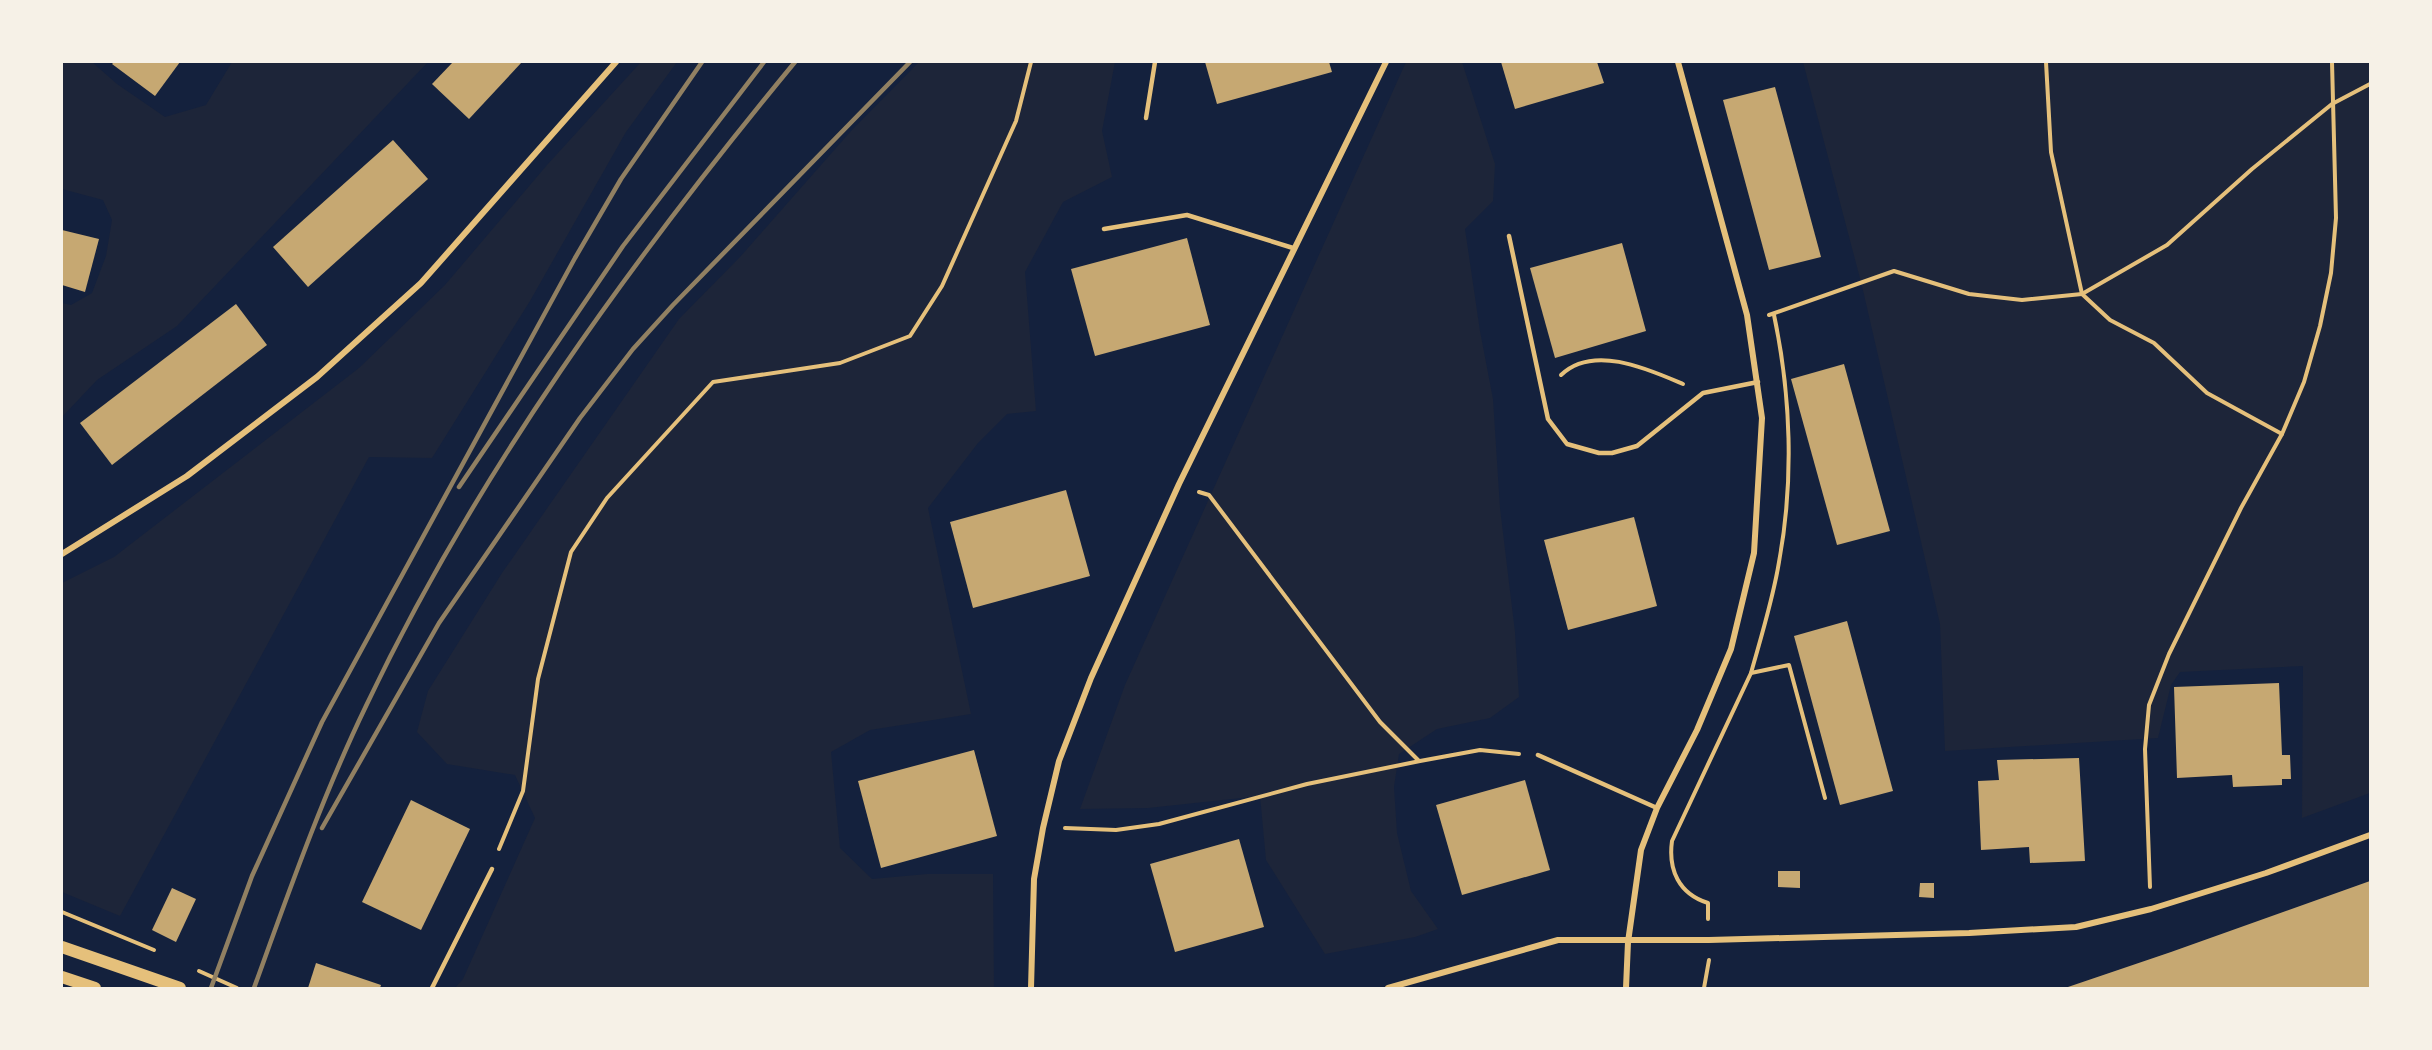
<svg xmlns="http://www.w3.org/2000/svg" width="2432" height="1050" viewBox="0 0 2432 1050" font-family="Rubik,sans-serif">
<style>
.green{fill:#1d2539}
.building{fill:#c6a872}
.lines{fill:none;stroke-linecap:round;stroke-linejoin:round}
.path{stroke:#e5c07b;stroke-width:4}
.service{stroke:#e5c07b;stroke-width:4.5}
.minor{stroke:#e5c07b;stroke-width:6}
.secondary{stroke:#e5c07b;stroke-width:12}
.rail{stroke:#918062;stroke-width:4.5}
</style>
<rect width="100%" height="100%" fill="#14213d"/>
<g class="green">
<polygon points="62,62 92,62 117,84 165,117 206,105 232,62 428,62 177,326 97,380 63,416 62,303 71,305 92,293 106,256 112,220 103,200 62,189"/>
<polygon points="641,62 677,62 626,132 530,301 432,458 369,457 120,916 62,892 62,583 114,557 359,368 445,285 547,165"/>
<polygon points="919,62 1115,62 1102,131 1112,177 1063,202 1025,272 1036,411 1007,414 978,443 928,508 971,714 870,730 831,752 840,848 872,879 927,874 993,874 994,988 455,988 463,979 535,818 515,775 447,764 417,732 428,691 502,573 679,319 740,257 851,131"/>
<polygon points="1406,62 1462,62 1495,164 1493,201 1465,229 1480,331 1493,399 1500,508 1515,632 1519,697 1490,718 1437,729 1399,754 1394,787 1397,833 1411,891 1438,929 1415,937 1325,954 1266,860 1260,796 1148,808 1080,809 1125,685"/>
<polygon points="1803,62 2370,62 2370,793 2302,818 2303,666 2180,672 2171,685 2158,738 1945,751 1940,624 1862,286"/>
</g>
<g class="building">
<polygon points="114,62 180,62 155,96 112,64"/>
<polygon points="453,62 522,62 469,119 432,84"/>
<polygon points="1205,62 1329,62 1332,72 1217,104"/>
<polygon points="1501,62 1597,62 1604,83 1515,109"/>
<polygon points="1775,87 1821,257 1769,270 1723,100"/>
<polygon points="393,140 428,179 308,287 273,247"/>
<polygon points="62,230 99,239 85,292 62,285"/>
<polygon points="1187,238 1210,325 1095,356 1071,269"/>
<polygon points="1622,243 1646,331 1555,358 1530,268"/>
<polygon points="236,304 267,345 112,465 80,423"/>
<polygon points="1844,364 1890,531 1837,545 1791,379"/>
<polygon points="1066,490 1090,576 973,608 950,522"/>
<polygon points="1634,517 1657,606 1568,630 1544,540"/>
<polygon points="1847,621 1893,791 1840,805 1794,636"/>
<polygon points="2279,683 2282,755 2290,755 2291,779 2282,779 2282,785 2233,787 2232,775 2177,778 2174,687"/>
<polygon points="974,750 997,836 881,868 858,781"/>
<polygon points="2079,758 2085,861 2030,863 2029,847 1981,850 1978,781 1999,780 1997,760"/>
<polygon points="1525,780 1550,870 1462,895 1436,805"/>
<polygon points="411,800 470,829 421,930 362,902"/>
<polygon points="1239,839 1264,927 1175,952 1150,864"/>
<polygon points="1778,871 1800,871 1800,888 1778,887"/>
<polygon points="2370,881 2370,988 2065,988 2171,952"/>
<polygon points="1920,883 1934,883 1934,898 1919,897"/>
<polygon points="172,888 196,899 176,942 152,930"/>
<polygon points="316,963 381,985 380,988 308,988"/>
</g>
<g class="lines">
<g class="path">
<polyline points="2046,62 2051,152 2082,294 2110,320 2154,343 2207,393 2282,434"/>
<polyline points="1769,315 1894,271 1969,294 2022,300 2082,294 2167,245 2252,169 2332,104 2370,84"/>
<path d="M1561 375C1593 344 1648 369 1683 384"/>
<polyline points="1199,492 1209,495 1380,722 1419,761"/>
<path d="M1751 673C1761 637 1773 599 1779 562 1794 481 1791 395 1774 315"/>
<polyline points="1065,828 1116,830 1159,824 1307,784 1420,761 1480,750 1519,754"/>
<polyline points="499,849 523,791 538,679 571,552 607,498 713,382 840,363 910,336 942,286 1016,121 1031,62"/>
<polyline points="2150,887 2145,749 2149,705 2169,654 2241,508 2282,434 2304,382 2320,326 2331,273 2336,218 2332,62"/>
<polyline points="62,912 154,950"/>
<path d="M1708 919V903C1679 894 1668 870 1672 841L1751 673 1789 665 1825 798"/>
<polyline points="199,971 237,988"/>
<polyline points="1704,988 1709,960"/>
</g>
<g class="service">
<polyline points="1146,118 1155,62"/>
<polyline points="1104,229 1187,215 1293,248"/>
<polyline points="1509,236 1548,419 1567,444 1599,453 1612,453 1637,446 1703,393 1758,382"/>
<polyline points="1538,755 1657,808"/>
<polyline points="432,988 492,869"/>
</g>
<g class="minor">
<polyline points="62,554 187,476 317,377 421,283 616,62"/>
<polyline points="1031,988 1034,879 1043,828 1059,761 1091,678 1179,484 1386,62"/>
<polyline points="1388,988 1558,940 1709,940 1969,933 2076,927 2151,909 2266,873 2370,835"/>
<polyline points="1626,988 1628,942 1641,850 1657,808 1697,730 1731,649 1754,553 1762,418 1747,315 1678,62"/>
</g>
<g class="secondary">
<polyline points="62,947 180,988"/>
<polyline points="62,977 95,988"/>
</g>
<g class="rail">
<polyline points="459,487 623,246 764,62"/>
<polyline points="322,828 439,623 580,418 633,349 673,305 910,62"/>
<polyline points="211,988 252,876 322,722 575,258 621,179 702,62"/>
<path d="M254 988C288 894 322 797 366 706 477 472 631 261 795 62"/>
</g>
</g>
<rect width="2432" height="1050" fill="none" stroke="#f6f1e7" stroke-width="126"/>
</svg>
